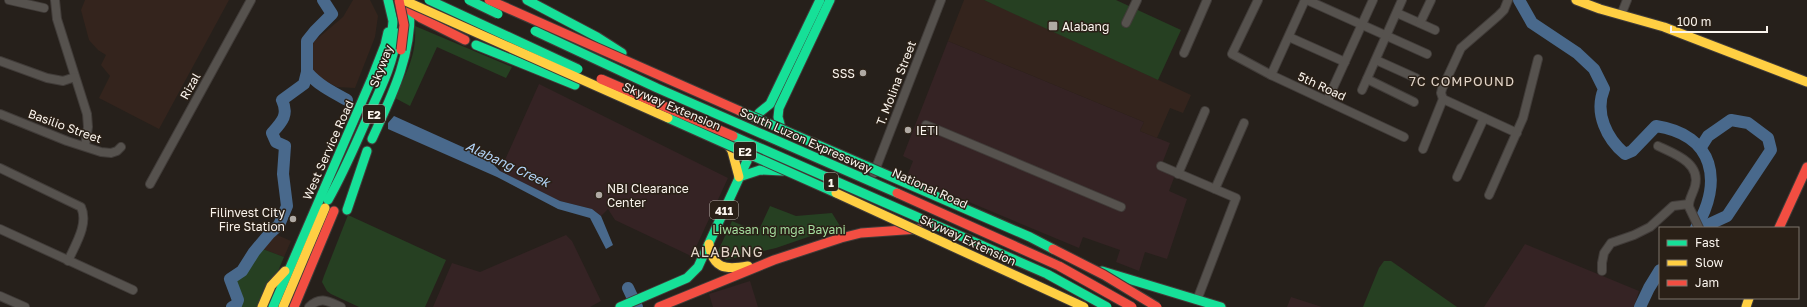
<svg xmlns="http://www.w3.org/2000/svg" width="1807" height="307" viewBox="0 0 1807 307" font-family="'Golos Text',sans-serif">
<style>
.commercial{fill:#352324}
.industrial{fill:#34241d}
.green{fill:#264022}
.water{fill:#49698c}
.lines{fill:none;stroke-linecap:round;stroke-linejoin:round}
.river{stroke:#49698c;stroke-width:12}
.street-casing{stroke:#413c39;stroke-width:10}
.fast-casing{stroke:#413c39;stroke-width:11}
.slow-casing{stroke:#413c39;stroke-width:11}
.jam-casing{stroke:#413c39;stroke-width:11}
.street{stroke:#56524e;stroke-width:8}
.fast{stroke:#16e098;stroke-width:9}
.slow{stroke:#ffcf43;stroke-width:9}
.jam{stroke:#f24e42;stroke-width:9}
.fast-bridge-casing{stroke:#413c39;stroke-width:11;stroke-linecap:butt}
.slow-bridge-casing{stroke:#413c39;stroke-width:11;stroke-linecap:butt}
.jam-bridge-casing{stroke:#413c39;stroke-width:11;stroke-linecap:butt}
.fast-bridge{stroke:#16e098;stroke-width:9}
.slow-bridge{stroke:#ffcf43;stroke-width:9}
.jam-bridge{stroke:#f24e42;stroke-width:9}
.poi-dot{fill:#b0aaa4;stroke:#2a2017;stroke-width:1.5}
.labels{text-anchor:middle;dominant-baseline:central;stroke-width:3;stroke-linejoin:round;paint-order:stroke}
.shield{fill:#2a2017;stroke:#bcb4ad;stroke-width:1}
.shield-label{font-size:11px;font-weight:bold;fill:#faf4ed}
.poi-label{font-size:12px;fill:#faf4ed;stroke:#2a2017;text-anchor:start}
.street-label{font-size:12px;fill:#faf4ed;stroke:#2a2017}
.park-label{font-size:12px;fill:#a3dc9d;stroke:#2a2017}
.neighbourhood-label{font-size:13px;letter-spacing:1px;fill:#e2d5c9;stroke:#2a2017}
.water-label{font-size:13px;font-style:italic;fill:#b2d4f8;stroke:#2a2017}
.quarter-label{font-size:14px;letter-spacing:1px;fill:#e2d5c9;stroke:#2a2017}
</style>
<rect width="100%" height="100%" fill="#26201b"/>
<g class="commercial">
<polygon points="948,41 1144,122 1140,131 1170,143 1160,169 1175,175 1169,191 1187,199 1167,259 1145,252 1139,271 1116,262 1120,250 1083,237 1079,248 907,176 913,161 903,156"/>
<polygon points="539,84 728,178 691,258 689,255 615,220 608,209 601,216 592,209 560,201 500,171"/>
<polygon points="566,235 572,241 601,301 590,307 433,307 452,263 480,272"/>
<polygon points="1525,244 1639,291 1634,307 1484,307"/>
<polygon points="750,281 758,307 713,307 709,294"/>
<polygon points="1291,297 1322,307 1287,307"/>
</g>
<g class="industrial">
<polygon points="85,0 229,0 159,129 99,98 110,76 101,65 106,55 98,50 89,40 81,10"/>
<polygon points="353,0 370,0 378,16 375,37 355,88 337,87 318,77 311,70 311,44 343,17"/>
<polygon points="964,0 984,0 1000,7 1191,95 1183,113 1170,108 1157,138 1140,131 1144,122 948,41"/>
<polygon points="275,234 291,241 284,257 260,248"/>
</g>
<g class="green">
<polygon points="984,0 1116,0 1181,30 1158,80"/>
<path d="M415 26 512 67 506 78 437 47 410 106 395 98C406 72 417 56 415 26Z"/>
<polygon points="770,206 796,216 832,213 840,226 776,248 726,260 718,251 732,221 758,232"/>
<polygon points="348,215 446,260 425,307 359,307 331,294 327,291 322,282 324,276"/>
<polygon points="260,248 284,257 263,307 236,307 241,298 232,279 245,271"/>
<polygon points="1384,261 1391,261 1457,307 1363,307 1379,268"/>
</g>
<polygon class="water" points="394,116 487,158 500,171 560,201 592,209 601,216 613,245 606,249 590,218 558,209 497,177 388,129 388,123"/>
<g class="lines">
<g class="river">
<path d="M1519 0 1532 23 1577 53 1594 69 1604 89C1594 113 1607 139 1625 154L1632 151 1656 126C1715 135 1723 182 1696 228"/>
<path d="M307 72C318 85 332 92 347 100"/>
<polyline points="1701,228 1727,216 1771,150 1768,138 1748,123 1731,120 1708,136 1701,147"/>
<polyline points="628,288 637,307"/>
<path d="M232 307 236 305 238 300 230 279 242 271 254 252 270 233 279 225 287 206 283 174 285 146 276 142 272 133C282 122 289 115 282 100L304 84 307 72V41L315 31 332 14 323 0"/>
<polyline points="1640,307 1649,288 1660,270"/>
</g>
<defs>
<g id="street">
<polyline points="9,0 44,8"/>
<polyline points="55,0 57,19 87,114 88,127 85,146"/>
<polyline points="1258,0 1232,54 1271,75 1404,137"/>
<polyline points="1307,0 1427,54"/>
<polyline points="1397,13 1435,30"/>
<polyline points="1621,15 1627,0"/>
<polyline points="1126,23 1137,0"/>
<polyline points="1420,23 1431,0"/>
<polyline points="1289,37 1345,62"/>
<polyline points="1184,53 1207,0"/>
<polyline points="1376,60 1416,78"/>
<polyline points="0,61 47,78 63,81 75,77"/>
<polyline points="1271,75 1305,0"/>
<polyline points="1367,79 1414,102"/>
<polyline points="1362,90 1402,0"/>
<polyline points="1443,99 1441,93 1442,89 1461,48 1498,16 1504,10 1508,0"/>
<polyline points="1327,101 1373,0"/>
<polyline points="0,114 67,141 101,152 111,153 117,151 121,147"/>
<polyline points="926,125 1121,207"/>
<path d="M1658 146C1675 154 1701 163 1695 186 1693 194 1688 200 1689 207L1699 228"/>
<polyline points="1423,149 1443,99 1517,133"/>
<polyline points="1161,166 1236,198 1197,300"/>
<path d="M0 168 81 207C89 224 75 245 68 261"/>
<polyline points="874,173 941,0"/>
<polyline points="1178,174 1205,111"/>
<polyline points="1457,177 1484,118"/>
<polyline points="150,184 251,0"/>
<polyline points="1215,189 1244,123"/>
<polyline points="1489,195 1523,118 1538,59"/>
<polyline points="0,229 133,290"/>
<polyline points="1602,271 1602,263 1604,253 1611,243 1634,235 1650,227 1673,206 1689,204"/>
<polyline points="0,296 25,307"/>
<path d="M309 307C320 296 328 301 341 307"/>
</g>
<g id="fast">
<polyline points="388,0 393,21 391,42"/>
<polyline points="527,0 597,37 622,53"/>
<polyline points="476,45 575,85"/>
<polyline points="759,113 770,104 820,0"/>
<polyline points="780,124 778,117 779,108 830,0"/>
<path d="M372 139C391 97 411 58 410 11"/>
<polyline points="739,177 760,170 783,171"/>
<path d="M328 200C344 172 356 143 369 114 381 88 394 62 397 33"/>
<polyline points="347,210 367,151"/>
<polyline points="1102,271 1221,307"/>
<polyline points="273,307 372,78 385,45 388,32"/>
<polyline points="620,307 687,278 698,267 753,148"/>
</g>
<g id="slow">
<polyline points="1576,0 1600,9 1664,27 1807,82"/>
<polyline points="724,138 732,151 739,177"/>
<path d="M709 244C713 269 725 270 748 266"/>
<polyline points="262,307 271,286 285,271"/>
<polyline points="283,307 325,208"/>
<polyline points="1746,307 1749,298"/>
</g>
<g id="jam">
<polyline points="405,7 421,18 465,40"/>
<polyline points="1779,228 1807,167"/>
<polyline points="294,307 334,211"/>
<polyline points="659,307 774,260 841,238 861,233 918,229"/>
</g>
</defs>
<use href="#street" class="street-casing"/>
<use href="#fast" class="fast-casing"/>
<use href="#slow" class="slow-casing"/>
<use href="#jam" class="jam-casing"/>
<use href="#street" class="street"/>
<use href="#fast" class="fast"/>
<use href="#slow" class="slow"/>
<use href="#jam" class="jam"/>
<defs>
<g id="fast-bridge">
<polyline points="429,0 578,69"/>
<polyline points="469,0 498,14"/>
<polyline points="535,31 657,88 897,193"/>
<polyline points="740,111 1030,237 1053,249"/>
<polyline points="668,118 836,193"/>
<polyline points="733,136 1047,274 1107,307"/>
</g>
<g id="slow-bridge">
<polyline points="403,0 668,118"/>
<polyline points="836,193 1084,307"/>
</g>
<g id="jam-bridge">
<polyline points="399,0 404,25 401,50"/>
<polyline points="489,0 740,111"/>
<polyline points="601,79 733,136"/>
<polyline points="897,193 1059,266 1132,307"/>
<polyline points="1053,249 1104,275 1157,307"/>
</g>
</defs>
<use href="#fast-bridge" class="fast-bridge-casing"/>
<use href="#slow-bridge" class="slow-bridge-casing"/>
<use href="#jam-bridge" class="jam-bridge-casing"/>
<use href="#fast-bridge" class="fast-bridge"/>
<use href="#slow-bridge" class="slow-bridge"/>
<use href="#jam-bridge" class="jam-bridge"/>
</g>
<g class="poi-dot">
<rect x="1048" y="21" width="10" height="10" rx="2"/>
<circle cx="863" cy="73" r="4"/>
<circle cx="908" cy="130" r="4"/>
<circle cx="599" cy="195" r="4"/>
<circle cx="293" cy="219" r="4"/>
</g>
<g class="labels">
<g class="shield">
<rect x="363" y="105" width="22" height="18" rx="3"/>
<rect x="734" y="142" width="22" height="18" rx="3"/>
<rect x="824" y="173" width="14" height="18" rx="3"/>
<rect x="710" y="201" width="28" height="18" rx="3"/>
</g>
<g class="shield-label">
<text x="374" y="114">E2</text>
<text x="745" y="151">E2</text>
<text x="831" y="182">1</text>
<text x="724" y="210">411</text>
</g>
<g class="poi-label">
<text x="1062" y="26">Alabang</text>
<text x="855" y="73" text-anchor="end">SSS</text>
<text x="916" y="130">IETI</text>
<text x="607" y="188">NBI Clearance<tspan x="607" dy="14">Center</tspan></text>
<text x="285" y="212" text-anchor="end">Filinvest City<tspan x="285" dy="14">Fire Station</tspan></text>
</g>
<g class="street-label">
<text transform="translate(381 66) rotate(-69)">Skyway</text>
<text transform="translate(896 83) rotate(-69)">T. Molina Street</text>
<text transform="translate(190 86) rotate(-61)">Rizal</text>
<text transform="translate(1322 86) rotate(25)">5th Road</text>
<text transform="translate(672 106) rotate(23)">Skyway Extension</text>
<text transform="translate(65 126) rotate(20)">Basilio Street</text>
<text transform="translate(806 140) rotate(24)">South Luzon Expressway</text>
<text transform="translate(328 150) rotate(-66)">West Service Road</text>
<text transform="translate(930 188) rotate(24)">National Road</text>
<text transform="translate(968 240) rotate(25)">Skyway Extension</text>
</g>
<g class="park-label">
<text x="779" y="229">Liwasan ng mga Bayani</text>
</g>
<g class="neighbourhood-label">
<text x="1462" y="81">7C COMPOUND</text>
</g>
<g class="water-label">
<text transform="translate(508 164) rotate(25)">Alabang Creek</text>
</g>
<g class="quarter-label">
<text x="727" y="251">ALABANG</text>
</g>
</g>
<rect x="1659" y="227" width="140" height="72" fill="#2a2017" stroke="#7d756d"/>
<rect x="1667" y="240" width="20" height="6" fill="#16e098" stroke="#7d756d"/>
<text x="1695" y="247" font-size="12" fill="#faf4ed">Fast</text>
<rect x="1667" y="260" width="20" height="6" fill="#ffcf43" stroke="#7d756d"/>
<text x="1695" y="267" font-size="12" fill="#faf4ed">Slow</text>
<rect x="1667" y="280" width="20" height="6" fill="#f24e42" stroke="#7d756d"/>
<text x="1695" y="287" font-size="12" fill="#faf4ed">Jam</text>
<path d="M1671 26v6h96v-6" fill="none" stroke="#faf4ed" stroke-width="2"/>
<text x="1677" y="26" font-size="12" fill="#faf4ed" stroke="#2a2017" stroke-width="3" paint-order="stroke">100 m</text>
</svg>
